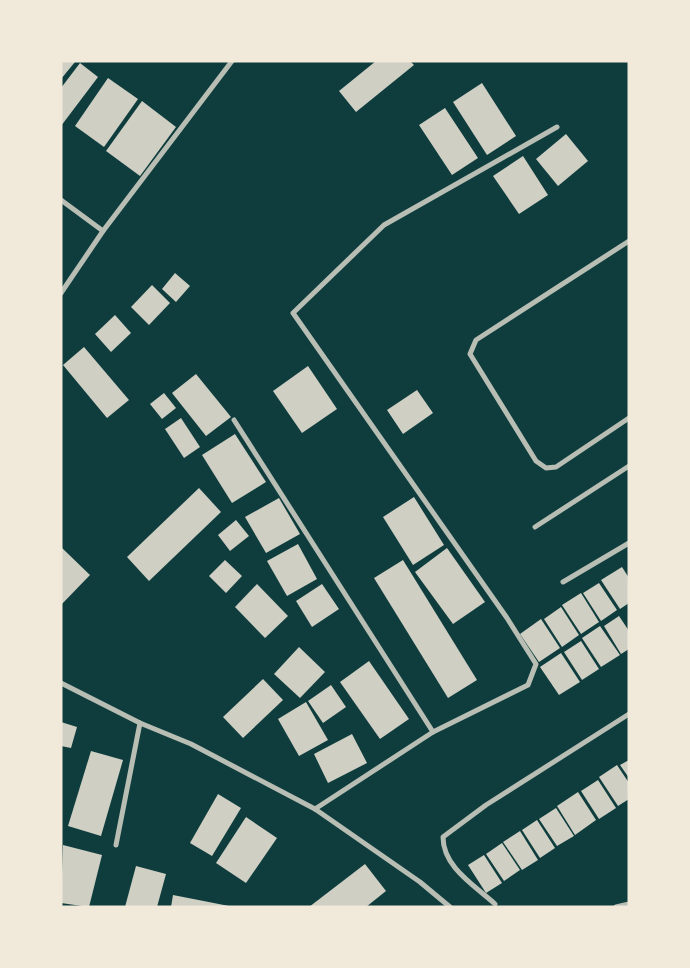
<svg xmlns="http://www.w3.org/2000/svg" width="690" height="968" viewBox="0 0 690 968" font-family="Lato,sans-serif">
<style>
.building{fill:#cfcfc3}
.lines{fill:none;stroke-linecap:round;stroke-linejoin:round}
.minor{stroke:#b8beb3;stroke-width:5}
</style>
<rect width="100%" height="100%" fill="#0f3d3e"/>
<g class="building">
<polygon points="61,61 75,62 61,79"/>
<polygon points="376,61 410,61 414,65 356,112 339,91"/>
<polygon points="80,63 98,77 61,126 61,88"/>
<polygon points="108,78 138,99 104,147 75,126"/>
<polygon points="482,83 516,136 487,155 453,102"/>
<polygon points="142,101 176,127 140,176 106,151"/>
<polygon points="445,108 478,158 452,175 419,125"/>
<polygon points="566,134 588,161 558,186 536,159"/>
<polygon points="523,156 548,195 519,214 493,176"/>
<polygon points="175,273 190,286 176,302 162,289"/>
<polygon points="152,285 170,303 149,325 131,307"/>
<polygon points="115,315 131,333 111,352 95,334"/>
<polygon points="84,347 129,400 107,418 63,365"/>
<polygon points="308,366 337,409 302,433 273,391"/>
<polygon points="196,374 231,417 206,436 172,393"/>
<polygon points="417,390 433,413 403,434 387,410"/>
<polygon points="164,393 176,408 162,419 150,404"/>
<polygon points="181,418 200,447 184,458 165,429"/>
<polygon points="235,434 266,482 232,503 202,455"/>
<polygon points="199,488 221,512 149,581 127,557"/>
<polygon points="414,497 444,545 413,565 383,517"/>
<polygon points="279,498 300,534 266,553 245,517"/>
<polygon points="236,520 249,536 230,551 218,535"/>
<polygon points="298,544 317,579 287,596 267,561"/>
<polygon points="61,547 90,575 61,605"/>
<polygon points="447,548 485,602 453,624 415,572"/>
<polygon points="225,560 242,576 226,593 209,576"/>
<polygon points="403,560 477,680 448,698 374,578"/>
<polygon points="622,567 629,578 629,603 620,609 601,580"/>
<polygon points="599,583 617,610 601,621 583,593"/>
<polygon points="257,584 288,616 265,638 235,607"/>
<polygon points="322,584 339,609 312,627 296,601"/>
<polygon points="581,593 599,622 581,634 562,605"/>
<polygon points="561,607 579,635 562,647 544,619"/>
<polygon points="619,616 629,631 629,649 621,654 604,626"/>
<polygon points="541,619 560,648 539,662 520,634"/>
<polygon points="600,626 620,655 601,667 582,638"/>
<polygon points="581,641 599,669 582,680 564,652"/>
<polygon points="299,647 325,672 300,698 274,674"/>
<polygon points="561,653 580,682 559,695 540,667"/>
<polygon points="369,661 409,719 380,739 340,682"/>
<polygon points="263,679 283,700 243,738 223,717"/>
<polygon points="331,685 346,707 323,723 308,701"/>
<polygon points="306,702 328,740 299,756 278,719"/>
<polygon points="61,722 77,727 71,748 61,746"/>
<polygon points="352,734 367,763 328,783 314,754"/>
<polygon points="91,751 123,760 101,836 68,826"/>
<polygon points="629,760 629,778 620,765"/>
<polygon points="617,765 629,783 629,799 618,806 599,777"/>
<polygon points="598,780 616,808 599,819 581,791"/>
<polygon points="578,792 596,820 575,835 557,806"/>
<polygon points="218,794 241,808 212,856 190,843"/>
<polygon points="556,808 574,836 557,846 539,819"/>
<polygon points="246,817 277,838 246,883 216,863"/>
<polygon points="537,820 555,848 540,858 522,830"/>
<polygon points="520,831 538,860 522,870 503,842"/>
<polygon points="502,843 520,870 504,881 486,854"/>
<polygon points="63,845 102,855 89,907 61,903"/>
<polygon points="484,855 502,883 486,893 468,865"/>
<polygon points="365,864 386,891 366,907 309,907"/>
<polygon points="136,866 166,874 157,907 125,907"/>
<polygon points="173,895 229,906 229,907 171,907"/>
</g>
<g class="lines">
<g class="minor">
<polyline points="61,200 103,231"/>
<polyline points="629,241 476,340 470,354 536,461 546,468 556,467 629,418"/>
<polyline points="61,293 103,231 232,61"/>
<polyline points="234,420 433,732"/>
<polyline points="535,527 629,466"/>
<polyline points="563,582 629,543"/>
<polyline points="61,683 140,723 191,744 315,809 420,882 450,907"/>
<polyline points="315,809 433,732 528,685 536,664 507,618 293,313 384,225 557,127"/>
<polyline points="116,845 140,723"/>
<path d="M495 904C474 885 443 867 443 837L486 805 629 714"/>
<polyline points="616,907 629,904"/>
</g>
</g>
<rect width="690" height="968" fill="none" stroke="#f1e9da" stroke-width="125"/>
</svg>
